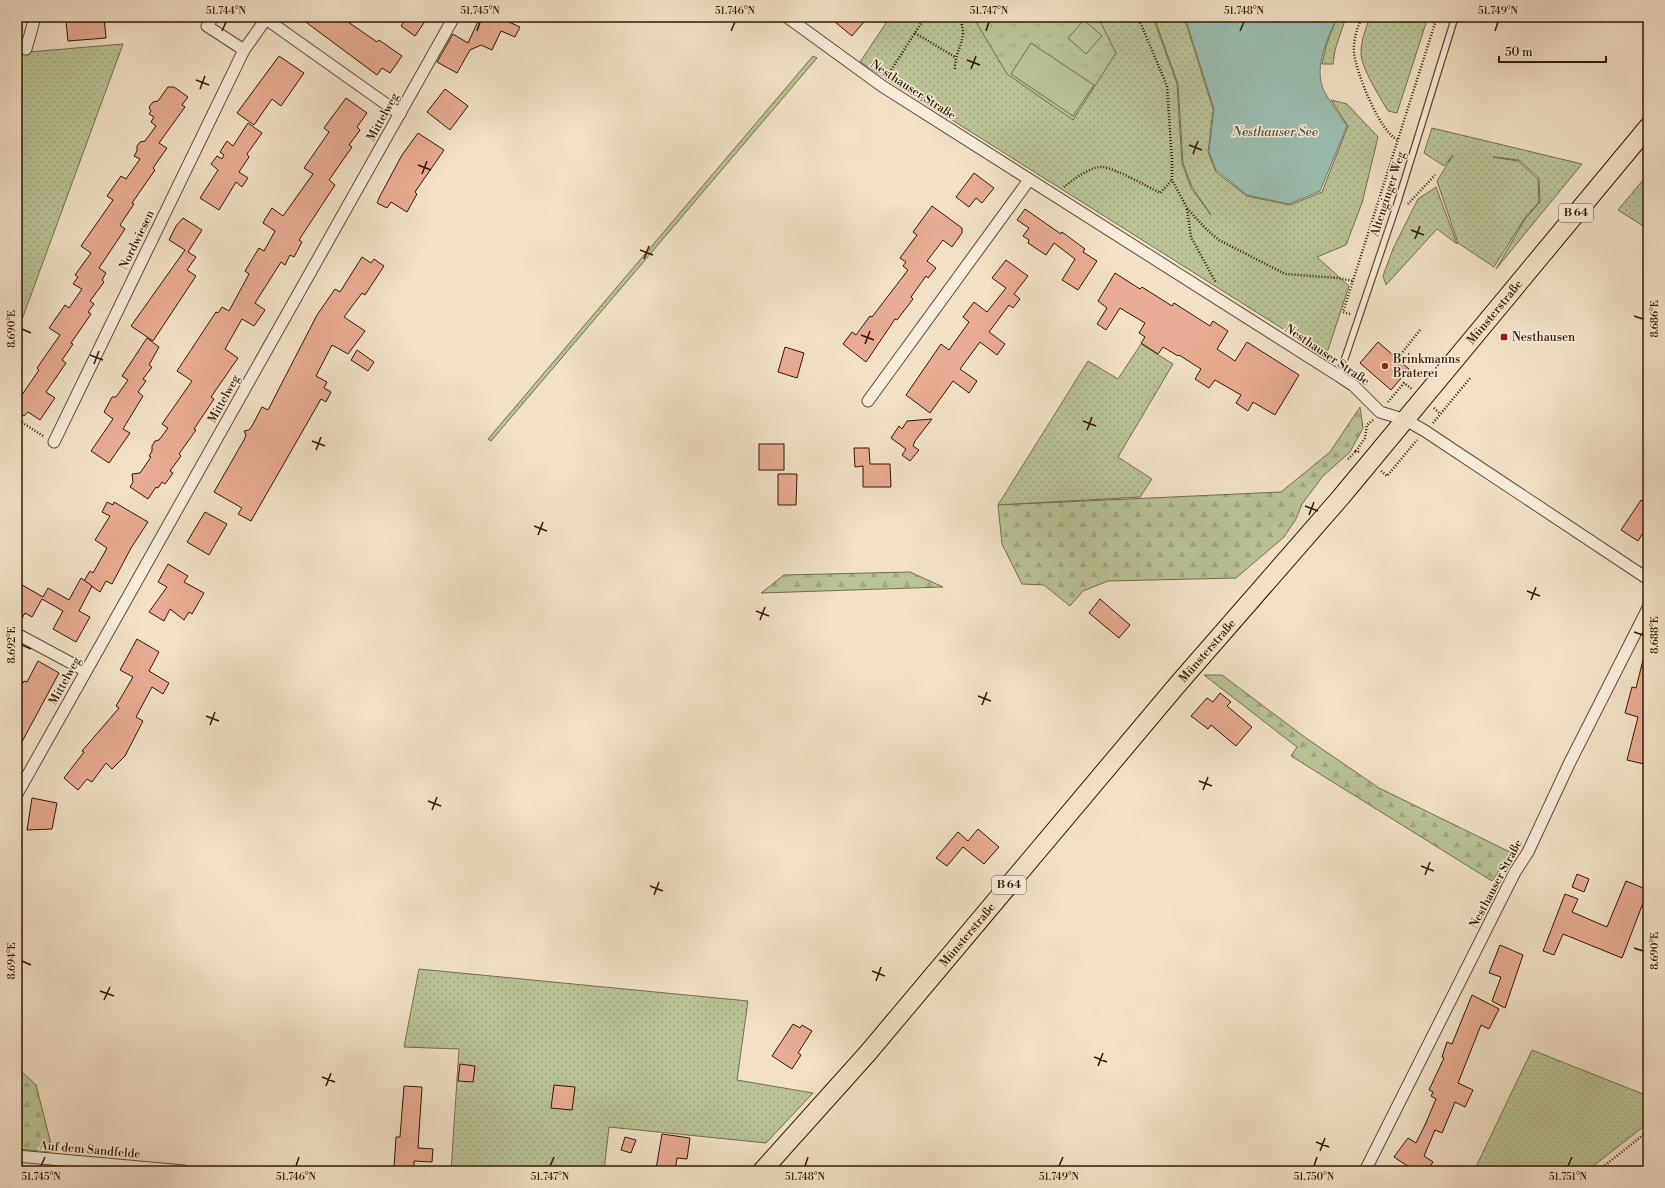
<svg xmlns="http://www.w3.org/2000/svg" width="1665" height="1188" viewBox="0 0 1665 1188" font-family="'Libre Bodoni',serif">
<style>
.grass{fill:url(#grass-dots);stroke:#766e4c}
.forest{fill:url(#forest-firs);stroke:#766e4c}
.park{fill:url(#park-tufts);stroke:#766e4c}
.garden{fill:#b9c397;stroke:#766e4c}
.water{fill:#9cbeb1;stroke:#727c6a}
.building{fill:#e8ab93;stroke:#321800}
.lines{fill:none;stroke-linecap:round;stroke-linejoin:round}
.lane-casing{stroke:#624a32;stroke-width:8}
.street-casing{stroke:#624a32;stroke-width:13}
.primary-casing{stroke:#321800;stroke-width:20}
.path{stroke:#321800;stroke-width:2.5;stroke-dasharray:1 2;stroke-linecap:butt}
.lane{stroke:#f7ecdb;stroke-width:5.5}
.street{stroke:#f7ecdb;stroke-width:11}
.primary{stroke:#f2e1c7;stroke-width:18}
.ticks{fill:none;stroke:#321800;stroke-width:1.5}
.poi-dot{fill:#8f2418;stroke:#f7ecdb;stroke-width:1.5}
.labels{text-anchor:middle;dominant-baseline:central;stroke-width:3;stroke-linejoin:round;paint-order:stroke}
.shield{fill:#f7ecdb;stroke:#6d5842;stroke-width:1}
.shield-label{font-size:11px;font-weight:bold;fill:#321800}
.street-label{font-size:12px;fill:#321800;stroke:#f7ecdb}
.poi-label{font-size:12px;fill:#321800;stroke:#f7ecdb;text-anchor:start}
.water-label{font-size:13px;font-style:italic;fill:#57523e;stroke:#f7ecdb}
.neatline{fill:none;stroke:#321800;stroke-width:1.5}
.ticks-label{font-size:10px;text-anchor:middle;fill:#321800}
</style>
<defs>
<pattern id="grass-dots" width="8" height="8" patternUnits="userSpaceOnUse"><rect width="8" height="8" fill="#b9c397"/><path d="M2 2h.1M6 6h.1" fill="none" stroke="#a0a780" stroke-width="1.8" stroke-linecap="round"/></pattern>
<pattern id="forest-firs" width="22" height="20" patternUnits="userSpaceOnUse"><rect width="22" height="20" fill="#b9c397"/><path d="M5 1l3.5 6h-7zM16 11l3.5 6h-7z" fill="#a0a780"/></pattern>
<pattern id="park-tufts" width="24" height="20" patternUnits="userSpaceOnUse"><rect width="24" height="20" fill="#b9c397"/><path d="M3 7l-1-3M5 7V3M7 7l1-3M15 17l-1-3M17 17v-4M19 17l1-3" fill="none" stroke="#a0a780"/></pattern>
</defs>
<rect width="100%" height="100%" fill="#f2e1c7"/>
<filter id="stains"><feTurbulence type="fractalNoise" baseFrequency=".005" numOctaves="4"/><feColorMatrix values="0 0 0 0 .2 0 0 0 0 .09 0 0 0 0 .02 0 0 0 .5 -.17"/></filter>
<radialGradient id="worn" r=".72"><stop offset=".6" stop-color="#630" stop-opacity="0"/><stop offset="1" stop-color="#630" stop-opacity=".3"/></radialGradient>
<g class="grass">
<polygon points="890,17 1153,17 1177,84 1182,163 1191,188 1211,215 1192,187 1183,163 1178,84 1154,17 1184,17 1213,109 1208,152 1216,172 1247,196 1290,205 1322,192 1348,126 1331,100 1347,104 1378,137 1362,203 1346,245 1317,257 1349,286 1326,356 860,62"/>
<polygon points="1337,17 1346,17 1335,50 1333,64 1322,64 1326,46"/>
<path d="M1370 17H1428L1397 113 1388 111C1380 97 1361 68 1361 53 1361 40 1366 28 1370 17Z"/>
<polygon points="123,44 17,333 17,53"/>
<polygon points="813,56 817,58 491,441 488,439"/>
<polygon points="1432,128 1582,164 1496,269 1525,219 1540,202 1539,178 1519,160 1493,157 1518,161 1538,179 1539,202 1524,219 1494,267 1458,243 1437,181 1453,155 1444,166 1424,153"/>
<polygon points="1648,174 1648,229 1618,210"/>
<polygon points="1436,187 1457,244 1437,229 1386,285 1383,276 1393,249 1418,199"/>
<polygon points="1141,344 1173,364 1118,457 1152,479 1140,497 998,505 1088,361 1118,379"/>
<polygon points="419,969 748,1001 737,1080 813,1093 766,1143 609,1127 604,1171 451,1171 459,1049 404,1047"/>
<polygon points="1532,1050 1648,1096 1648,1123 1587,1171 1474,1171"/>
</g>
<g class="forest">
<polygon points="1360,407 1363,428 1350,452 1323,476 1302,504 1296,519 1284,537 1236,578 1108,581 1083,591 1070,606 1044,585 1022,584 1002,544 998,505 1281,492 1330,452"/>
<polygon points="910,572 943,587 761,593 784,575"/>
<polygon points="1204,675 1222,675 1306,738 1379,788 1512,853 1492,881 1291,756 1297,747"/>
<polygon points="17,1067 36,1085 53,1152 17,1149"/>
</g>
<polygon class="park" points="973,17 1098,17 1116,53 1073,120 1007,74"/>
<g class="garden">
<polygon points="1084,20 1102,36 1086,54 1068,38"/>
<polygon points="1031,43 1094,85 1073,116 1011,74"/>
</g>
<path class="water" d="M1185 17H1337C1328 38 1314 65 1323 89 1329 101 1339 114 1347 126L1320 191 1289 204 1247 195 1216 170 1209 152 1214 109Z"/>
<g class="building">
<polygon points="104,17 106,38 68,41 66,21"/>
<polygon points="299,17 341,17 377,42 379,40 402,56 390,73 382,68 377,75"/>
<polygon points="407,17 428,17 415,36 401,26"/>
<polygon points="480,17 498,17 520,27 515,37 501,31 492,50 481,45 470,50 457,73 437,62 453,34 468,43"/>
<polygon points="829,17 868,17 852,36"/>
<polygon points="279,56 304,73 281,106 272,99 254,125 237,113"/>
<polygon points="168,87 174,87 188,97 182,105 185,107 159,143 167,148 153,168 155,170 132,203 134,204 120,225 125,229 99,268 106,273 102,280 104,282 90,301 94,304 88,312 91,314 71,343 73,344 62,360 66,363 46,392 55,398 40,420 28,412 24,416 17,411 17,402 39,370 37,368 60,335 49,328 65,305 69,308 82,289 73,284 78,277 75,275 91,253 81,246 113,200 107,196 121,176 126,179 140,159 134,156 137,151 137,146 140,142 145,141 156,126 151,122 154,117 149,114 151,111 149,107 153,102 158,101"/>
<polygon points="445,89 468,106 450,130 427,112"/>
<polygon points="346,98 367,113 357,127 360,130 349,145 352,147 329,180 335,185 299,240 302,242 294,257 290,255 285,265 281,262 255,303 265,310 254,326 242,319 225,349 238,358 211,397 214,399 194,429 196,430 179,454 181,456 170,471 173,473 165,484 162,482 158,488 156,487 148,499 130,487 133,482 132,474 140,473 151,457 149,456 152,451 152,446 155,441 159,440 168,428 162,424 192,381 177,371 216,312 218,313 222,307 229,311 249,274 245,271 259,248 264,251 275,231 263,223 265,219 272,208 283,216 313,174 304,168 329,132 324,128"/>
<polygon points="248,123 262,133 247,154 249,157 239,172 248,178 242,187 236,182 219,210 200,198 218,170 211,164 217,156 222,159 224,155 220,152 227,141 233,146"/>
<polygon points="418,133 444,150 415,192 417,194 407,212 391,202 387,208 377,203 380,196 402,155"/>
<polygon points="974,173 994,188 982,203 976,198 969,207 956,197"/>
<polygon points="932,206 962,228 962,233 952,247 943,240 927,261 936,268 928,278 926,276 911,297 913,299 897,320 895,319 866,362 843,344 852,332 856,335 870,316 872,317 908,270 903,266 906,262 900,258 917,235 913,232"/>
<polygon points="1025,209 1061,234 1062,232 1085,249 1083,252 1097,261 1078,290 1062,280 1075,259 1054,243 1046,255 1028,243 1029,240 1023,236 1029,228 1017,220"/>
<polygon points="183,218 202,230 188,252 196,257 187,270 196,276 153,341 131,326 185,250 169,240 176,226"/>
<polygon points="362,257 371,263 374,259 384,266 365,295 362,293 344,317 365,331 348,354 332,345 316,376 327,382 324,388 331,392 326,402 321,399 251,521 238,514 242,508 214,492 244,440 246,435 244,431 249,430 252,426 262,407 268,410 317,315 335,289 340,292"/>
<polygon points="1006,260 1028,276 1014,294 1020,299 1013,308 1009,305 989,332 1005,344 997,355 980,342 960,369 977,381 969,393 953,381 930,413 906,395 941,344 949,350 969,322 963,317 974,302 987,312 1006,288 992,278"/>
<polygon points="1115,273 1140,289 1142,287 1172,306 1174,303 1210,326 1213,321 1228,331 1217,349 1235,361 1247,342 1299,375 1275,415 1253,402 1248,411 1236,403 1241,395 1215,380 1209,388 1195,379 1201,369 1179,355 1178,356 1163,347 1158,354 1141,343 1145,337 1139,333 1145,323 1120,308 1106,330 1097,324 1107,308 1098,301"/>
<polygon points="147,338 159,347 149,365 152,367 143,379 146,381 138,392 143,396 123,429 130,433 109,463 91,451 113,419 104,412 112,397 116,397 128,380 122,376"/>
<polygon points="1378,342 1409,369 1391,390 1360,363"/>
<polygon points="785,347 804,353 797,378 778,372"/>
<polygon points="357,350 374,362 368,371 351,360"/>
<polygon points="932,419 915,441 913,446 919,450 910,461 902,455 906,449 891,438 899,426 902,429 907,421"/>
<rect x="759" y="444" width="25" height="26"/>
<polygon points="854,448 869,448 870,464 890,464 891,487 863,487 863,466 855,467"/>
<polygon points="778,474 797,474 796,505 778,505"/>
<polygon points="1641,500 1648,505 1648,525 1638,541 1621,530"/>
<polygon points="107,502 113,505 114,502 148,522 131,548 112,584 106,581 100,592 84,581 90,571 93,573 107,548 95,540 110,516 102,512"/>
<polygon points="205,512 227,524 209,555 187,542"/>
<polygon points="168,564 188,576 184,582 204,593 192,614 189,612 184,620 170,609 164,621 149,612 167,587 158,582"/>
<polygon points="81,578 92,586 79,611 90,617 76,642 53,629 63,611 42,599 32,617 25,613 17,627 17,582 43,597 48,588 69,600"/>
<polygon points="1100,599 1130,625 1119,638 1089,613"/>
<polygon points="137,639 159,652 149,671 169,683 163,694 152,687 136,717 143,721 125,756 112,769 106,763 92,782 87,779 78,790 64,778 84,752 82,751 119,708 116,706 133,677 120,670"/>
<polygon points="1644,656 1648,657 1648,765 1627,760 1638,717 1625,713 1632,687 1636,688"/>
<polygon points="38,661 59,673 17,751 17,692 24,681 27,682"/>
<polygon points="1220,693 1231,702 1227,706 1252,727 1236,746 1211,725 1208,729 1191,716 1207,698 1213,702"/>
<polygon points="32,798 57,803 52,829 27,830"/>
<polygon points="978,829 999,847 984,864 963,847 947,866 936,858 958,832 968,841"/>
<polygon points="1577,874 1589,879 1584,892 1572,887"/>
<polygon points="1626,881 1648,890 1622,958 1563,934 1554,955 1543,951 1565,894 1578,899 1572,912 1607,927"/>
<polygon points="1500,945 1523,955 1505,1008 1492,1001 1501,977 1489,973"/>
<polygon points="1472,995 1499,1009 1489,1029 1481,1025 1458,1083 1473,1090 1465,1107 1455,1102 1442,1133 1435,1130 1424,1156 1433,1162 1427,1171 1415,1171 1394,1157 1408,1138 1416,1143 1425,1125 1436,1099 1431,1096 1433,1092 1429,1090 1444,1058 1442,1057 1447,1042 1452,1044"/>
<polygon points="793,1024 800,1028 802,1025 812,1031 798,1053 801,1055 792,1069 772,1056"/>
<polygon points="460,1064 475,1066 473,1082 458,1081"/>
<polygon points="554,1085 575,1087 572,1110 551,1108"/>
<polygon points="404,1086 422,1087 418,1148 433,1149 432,1162 414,1161 414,1169 394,1168 396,1137 400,1137"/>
<polygon points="662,1134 690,1138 687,1159 677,1158 675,1171 658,1171 658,1169 656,1169"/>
<polygon points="625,1137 636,1140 631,1153 621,1150"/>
</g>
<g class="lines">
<defs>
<polyline id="lane" points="1339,376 1398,201 1455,17"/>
<g id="street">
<polyline points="213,17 207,26 244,50"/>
<polyline points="787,17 882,86 1339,376 1354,386 1380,412 1406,420 1425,431 1648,579"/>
<polyline points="26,49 35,17"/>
<polyline points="868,401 1029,180"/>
<polyline points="54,442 244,50 266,19 400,114"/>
<polyline points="17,634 86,671"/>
<polyline points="17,794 454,17"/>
<polyline points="17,1156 184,1171"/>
<polyline points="1365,1171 1515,872 1528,852 1569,764 1648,608"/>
</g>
<g id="primary">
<path id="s1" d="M762 1171 867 1054 1178 684 1341 497 1648 127"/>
</g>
</defs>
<use href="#lane" class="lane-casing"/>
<use href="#street" class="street-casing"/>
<use href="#primary" class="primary-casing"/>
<g class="path">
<polyline points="1138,17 1167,86 1172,160 1172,180 1187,208 1206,229 1219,240 1285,274 1338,278 1353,281"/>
<path d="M1362 17C1357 28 1353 40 1354 53 1356 72 1380 133 1398 140"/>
<polyline points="915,33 955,57"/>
<path d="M955 69C955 54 961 48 963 34 963 28 961 22 960 17"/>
<polyline points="888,75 925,17"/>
<path d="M1064 187C1073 180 1090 166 1103 167 1116 169 1147 186 1160 193L1172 180"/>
<polyline points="1408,204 1435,175"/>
<polyline points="1187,209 1191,237 1216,283"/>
<polyline points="1350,314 1343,312 1437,17"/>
<polyline points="1397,359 1420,330"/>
<polyline points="1388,402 1404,383 1412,389"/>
<polyline points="1434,408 1440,414"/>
<polyline points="17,419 43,436"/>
<polyline points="1433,423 1471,377"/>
<polyline points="1359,452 1356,451 1365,438 1367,425 1373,420"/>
<polyline points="1348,459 1356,451"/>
<polyline points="1381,471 1387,476 1417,440"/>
<polyline points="1598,1171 1648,1131"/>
</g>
<use href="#lane" class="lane"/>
<use href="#street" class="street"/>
<use href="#primary" class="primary"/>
</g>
<path class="ticks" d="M222 31 226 22M477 31 480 22M731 31 735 22M986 31 989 22M1240 31 1244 22M1495 31 1498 22M967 60 980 65M971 69 976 56M196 80 209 85M200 89 205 76M1189 145 1202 150M1193 154 1198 141M418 165 431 170M422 174 427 161M1411 230 1424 235M1415 239 1420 226M640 250 653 255M644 259 649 246M1634 316 1643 319M22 329 31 333M861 335 874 340M865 344 870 331M90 355 103 360M94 364 99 351M1083 421 1096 426M1087 430 1092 417M312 441 325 446M316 450 321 437M1305 506 1318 511M1309 515 1314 502M534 526 547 531M538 535 543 522M1527 591 1540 596M1531 600 1536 587M756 611 769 616M760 620 765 607M1634 632 1643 635M22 645 31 649M978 696 991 701M982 705 987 692M206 716 219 721M210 725 215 712M1199 781 1212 786M1203 790 1208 777M428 801 441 806M432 810 437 797M1421 866 1434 871M1425 875 1430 862M650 886 663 891M654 895 659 882M1634 948 1643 951M22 961 31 965M872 971 885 976M876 981 881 967M100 991 114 996M104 1000 110 987M1094 1057 1107 1062M1098 1066 1103 1053M322 1077 335 1082M326 1086 331 1073M1316 1142 1329 1147M1320 1151 1325 1138M41 1166 45 1157M296 1166 299 1157M550 1166 554 1157M805 1166 808 1157M1059 1166 1063 1157M1314 1166 1317 1157M1568 1166 1572 1157"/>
<g class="poi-dot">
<rect x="1500" y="333" width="8" height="8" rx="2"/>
<circle cx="1385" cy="366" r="4"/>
</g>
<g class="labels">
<g class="shield">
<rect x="1559" y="204" width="34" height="18" rx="3"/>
<rect x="992" y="876" width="34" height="18" rx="3"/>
</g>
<g class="shield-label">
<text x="1576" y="213">B 64</text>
<text x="1009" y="885">B 64</text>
</g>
<g class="street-label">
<text transform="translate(913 90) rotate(33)">Nesthauser Straße</text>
<text transform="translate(383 117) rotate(-61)">Mittelweg</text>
<text transform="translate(1388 194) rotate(-72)">Altenginger Weg</text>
<text transform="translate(137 240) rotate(-64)">Nordwiesen</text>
<text stroke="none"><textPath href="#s1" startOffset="1129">Münsterstraße</textPath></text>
<text transform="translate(1327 355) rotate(34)">Nesthauser Straße</text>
<text transform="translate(224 399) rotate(-61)">Mittelweg</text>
<text stroke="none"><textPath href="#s1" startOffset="685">Münsterstraße</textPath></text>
<text transform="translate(65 681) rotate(-61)">Mittelweg</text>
<text transform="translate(1496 884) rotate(-62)">Nesthauser Straße</text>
<text stroke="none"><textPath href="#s1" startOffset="313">Münsterstraße</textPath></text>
<text transform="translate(90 1150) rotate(5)">Auf dem Sandfelde</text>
</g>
<g class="poi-label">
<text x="1512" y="337">Nesthausen</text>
<text x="1393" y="359">Brinkmanns<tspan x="1393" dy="14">Braterei</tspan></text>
</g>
<g class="water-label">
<text x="1275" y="132">Nesthauser See</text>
</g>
</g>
<rect width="1665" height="1188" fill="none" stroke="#f2e1c7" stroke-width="44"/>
<path d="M1499 56v6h107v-6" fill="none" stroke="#321800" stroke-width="2"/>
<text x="1505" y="56" font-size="12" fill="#321800" stroke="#f7ecdb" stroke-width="3" paint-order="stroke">50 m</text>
<rect x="22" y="22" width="1621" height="1144" class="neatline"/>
<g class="ticks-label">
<text x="226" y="14">51.744°N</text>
<text x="480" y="14">51.745°N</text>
<text x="735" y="14">51.746°N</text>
<text x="989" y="14">51.747°N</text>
<text x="1244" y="14">51.748°N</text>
<text x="1498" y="14">51.749°N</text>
<text transform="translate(1654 319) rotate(-90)" y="4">8.686°E</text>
<text transform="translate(11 329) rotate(-90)" y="4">8.690°E</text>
<text transform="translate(1654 635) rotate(-90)" y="4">8.688°E</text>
<text transform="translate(11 645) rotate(-90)" y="4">8.692°E</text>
<text transform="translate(1654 951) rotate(-90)" y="4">8.690°E</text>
<text transform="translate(11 961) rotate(-90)" y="4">8.694°E</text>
<text x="41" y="1180">51.745°N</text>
<text x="296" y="1180">51.746°N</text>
<text x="550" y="1180">51.747°N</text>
<text x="805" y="1180">51.748°N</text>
<text x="1059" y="1180">51.749°N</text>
<text x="1314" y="1180">51.750°N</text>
<text x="1568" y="1180">51.751°N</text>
</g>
<rect width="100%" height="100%" filter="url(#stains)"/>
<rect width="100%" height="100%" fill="url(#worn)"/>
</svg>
